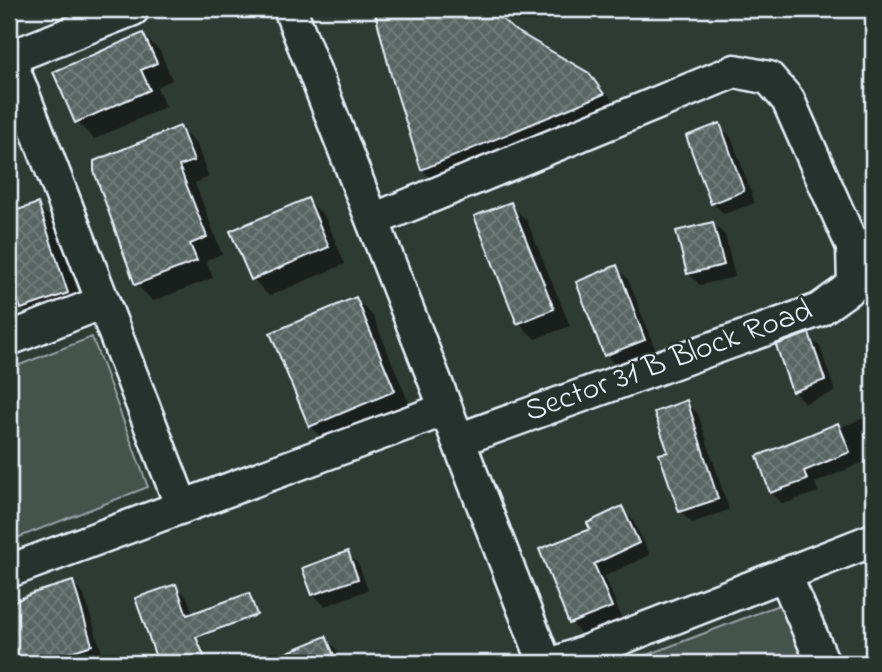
<svg xmlns="http://www.w3.org/2000/svg" width="882" height="672" viewBox="0 0 882 672" font-family="'Indie Flower',sans-serif">
<style>
.park{fill:#45524e;stroke:#96a2a3;stroke-width:2}
.shadow{fill:#0007}
.building{fill:url(#building-cross-hatch);stroke:#e8f1f8;stroke-width:2}
.lines{fill:none;stroke-linecap:round;stroke-linejoin:round}
.minor-casing{stroke:#e8f1f8;stroke-width:37}
.minor{stroke:#26332d;stroke-width:32}
.labels{text-anchor:middle;dominant-baseline:central;stroke-width:5;stroke-linejoin:round;paint-order:stroke}
.street-label{font-size:32px;fill:#e8f1f8;stroke:#26332d}
</style>
<defs>
<pattern id="building-cross-hatch" width="8" height="8" patternUnits="userSpaceOnUse" patternTransform="scale(1.75)"><rect width="8" height="8" fill="#596563"/><path d="M0 0l8 8M0 8l8-8" fill="none" stroke="#717c7a"/></pattern>
</defs>
<rect width="100%" height="100%" fill="#2e3b35"/>
<filter id="ink" filterUnits="userSpaceOnUse"><feTurbulence type="fractalNoise" baseFrequency=".0143" numOctaves="2"/><feDisplacementMap in="SourceGraphic" scale="14" xChannelSelector="R" yChannelSelector="G"/><feConvolveMatrix kernelMatrix="1 2 1 2 8 2 1 2 1" color-interpolation-filters="sRGB"/></filter>
<g filter="url(#ink)">
<g class="park">
<polygon points="92,337 148,487 9,541 9,369"/>
<polygon points="784,603 806,663 626,663"/>
</g>
<g class="shadow">
<polygon points="376,9 488,9 512,30 588,74 609,96 623,115 443,190 422,169"/>
<polygon points="143,35 160,51 172,80 157,87 165,107 94,139 77,122"/>
<polygon points="720,126 731,137 755,203 724,214 713,203"/>
<polygon points="180,129 197,145 209,177 195,183 222,254 206,260 213,278 153,301 136,284"/>
<polygon points="308,200 325,217 345,264 269,296 253,279"/>
<polygon points="510,204 527,221 570,326 535,339 519,323"/>
<polygon points="37,205 54,222 83,309 39,325 22,308 9,268 9,215"/>
<polygon points="713,224 725,235 735,277 700,285 688,273"/>
<polygon points="616,267 628,279 656,351 617,367 606,355"/>
<polygon points="356,299 373,316 411,408 327,443 310,426"/>
<polygon points="808,335 820,347 835,392 805,403 793,391"/>
<polygon points="686,402 698,414 729,510 692,523 680,511 670,453"/>
<polygon points="873,415 873,458 815,483 818,492 783,504 771,492 759,457"/>
<polygon points="621,509 633,520 650,555 605,576 622,619 582,635 571,623 592,530"/>
<polygon points="347,553 359,565 368,590 325,606 313,594"/>
<polygon points="72,583 84,595 103,656 82,663 9,663 9,606"/>
<polygon points="175,586 187,597 197,626 158,639"/>
<polygon points="326,638 337,650 343,663 339,663 333,650 330,650 335,663 287,663 284,656"/>
<polygon points="201,652 212,663 172,663"/>
</g>
<g class="building">
<polygon points="374,9 491,9 513,29 589,73 604,94 421,170 391,75"/>
<polygon points="143,33 157,63 141,70 150,90 75,123 53,72"/>
<polygon points="720,123 744,191 711,204 686,136"/>
<polygon points="180,126 194,161 179,166 207,237 190,244 197,261 135,285 94,171 94,161"/>
<polygon points="308,198 329,247 251,280 230,231"/>
<polygon points="511,202 554,309 517,324 474,216"/>
<polygon points="38,203 68,293 21,309 9,274 9,213"/>
<polygon points="713,222 724,265 687,274 676,231"/>
<polygon points="617,265 645,340 604,356 576,282"/>
<polygon points="356,297 395,391 309,427 270,333"/>
<polygon points="809,333 825,380 792,392 776,345"/>
<polygon points="687,400 718,499 679,512 659,454 668,452 654,412"/>
<polygon points="838,423 850,452 804,471 807,480 770,493 757,456"/>
<polygon points="622,506 639,543 594,564 612,607 569,624 539,549 590,529 587,523"/>
<polygon points="348,551 358,579 312,595 302,568"/>
<polygon points="73,581 92,645 37,663 9,663 9,604 33,593"/>
<polygon points="176,584 187,615 249,593 257,615 196,637 207,663 158,663 135,598"/>
<polygon points="326,636 337,663 262,663"/>
</g>
<g class="lines">
<defs>
<g id="minor">
<polyline points="133,9 9,58 182,507"/>
<polyline points="290,9 545,663"/>
<polyline points="373,220 735,71 769,78 788,100 853,247 854,285 819,310 458,440"/>
<polyline points="9,339 103,302"/>
<polyline points="9,571 446,409"/>
<polyline points="785,575 823,663"/>
<polyline points="557,663 873,540"/>
</g>
</defs>
<use href="#minor" class="minor-casing"/>
<use href="#minor" class="minor"/>
</g>
</g>
<g class="labels">
<g class="street-label">
<text transform="translate(669 362) rotate(-20)">Sector 31 B Block Road</text>
</g>
</g>
<rect width="882" height="672" fill="none" stroke="#26332d" stroke-width="35"/>
<rect x="18" y="18" width="847" height="637" fill="none" stroke="#e8f1f8" stroke-width="2.5" filter="url(#ink)"/>
</svg>
